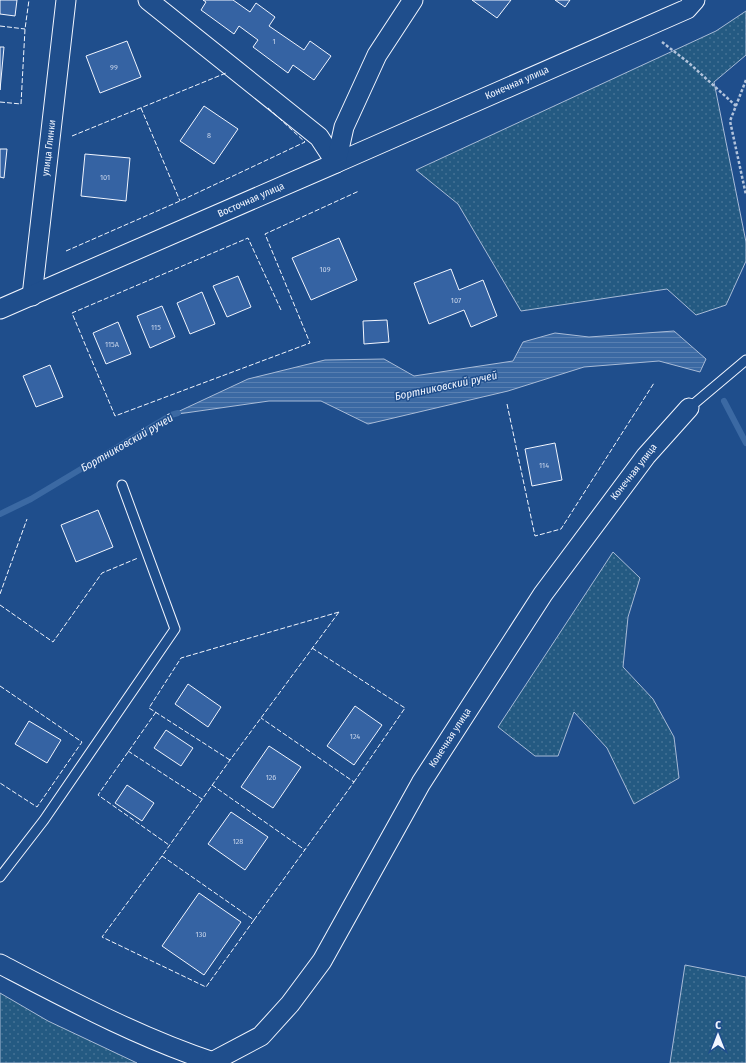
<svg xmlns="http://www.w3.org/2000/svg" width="746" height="1063" viewBox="0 0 746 1063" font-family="'Fira Sans Condensed',sans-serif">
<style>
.grass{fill:url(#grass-dots);stroke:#a8bbd7}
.water{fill:url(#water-rules);stroke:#a8bbd7}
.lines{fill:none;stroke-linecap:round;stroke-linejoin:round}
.stream{stroke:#3b69a3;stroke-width:6}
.building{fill:#3563a3;stroke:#f2f6ff}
.lane-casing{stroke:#f2f6ff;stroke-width:11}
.street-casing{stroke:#f2f6ff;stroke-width:21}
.path{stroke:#b3c4dc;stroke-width:2.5;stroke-dasharray:3 2;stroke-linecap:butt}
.lane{stroke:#1f4e8c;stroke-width:9}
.street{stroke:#1f4e8c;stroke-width:19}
.fence{stroke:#f2f6ff;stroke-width:1;stroke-dasharray:5 2;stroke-linecap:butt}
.labels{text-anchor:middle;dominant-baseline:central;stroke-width:3;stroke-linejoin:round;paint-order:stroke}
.number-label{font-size:8px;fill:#c3d1e8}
.street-label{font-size:10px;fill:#f2f6ff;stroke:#1f4e8c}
.water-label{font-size:11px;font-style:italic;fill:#f2f6ff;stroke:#1f4e8c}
</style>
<defs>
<pattern id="grass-dots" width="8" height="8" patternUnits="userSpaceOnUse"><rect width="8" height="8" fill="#245a82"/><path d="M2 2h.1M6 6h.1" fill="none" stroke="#447295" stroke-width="1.8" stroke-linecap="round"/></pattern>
<pattern id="water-rules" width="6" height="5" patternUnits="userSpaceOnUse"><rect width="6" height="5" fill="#3b69a3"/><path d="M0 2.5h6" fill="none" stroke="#587fb1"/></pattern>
</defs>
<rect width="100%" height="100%" fill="#1f4e8c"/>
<g class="grass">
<polygon points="746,11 746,55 714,82 746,242 746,261 726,305 696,315 667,289 521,311 458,204 416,170 716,31"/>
<polygon points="613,552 640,578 628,617 623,667 653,699 674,737 679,778 634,804 607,748 574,712 558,756 535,756 498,727"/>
<polygon points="685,965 746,977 746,1063 670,1063"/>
<polygon points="0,993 48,1021 137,1063 0,1063"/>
</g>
<polygon class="water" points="674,331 706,359 700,372 659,361 584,367 508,391 368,424 321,401 269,401 171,415 248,379 325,360 384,359 414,376 513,361 523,342 555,333 589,337"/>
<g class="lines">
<g class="stream">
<polyline points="724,401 746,443"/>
<polyline points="0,514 31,499 171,415 178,413"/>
</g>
</g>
<g class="building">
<polygon points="0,0 17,0 15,16 0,14"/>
<polygon points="203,0 233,0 250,12 256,3 275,17 269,26 304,50 310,41 331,56 314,80 293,65 288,73 253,47 258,40 239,26 234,34 201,10 206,2"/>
<polygon points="472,0 511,0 497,18"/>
<polygon points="555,0 570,0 565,7"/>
<polygon points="127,41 141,77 100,93 86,56"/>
<polygon points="0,47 4,47 0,90"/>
<polygon points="204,106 238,129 214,164 180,141"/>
<polygon points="0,149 7,149 4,178 0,177"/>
<polygon points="85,154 130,158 126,201 81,196"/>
<polygon points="339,238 357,280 311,300 292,258"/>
<polygon points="451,269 459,290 483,280 497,316 471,327 464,310 429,324 414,283"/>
<polygon points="238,276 251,307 227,317 213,286"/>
<polygon points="202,292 215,324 190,334 177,303"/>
<polygon points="162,306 175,337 150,348 137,316"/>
<polygon points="387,320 389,342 364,344 363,321"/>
<polygon points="118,322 131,354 106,364 93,333"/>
<polygon points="50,365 63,397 36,407 23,376"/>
<polygon points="555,443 562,480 532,486 525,449"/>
<polygon points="98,510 113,547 76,562 61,525"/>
<polygon points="188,684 221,707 208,727 175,704"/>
<polygon points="355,706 382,725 354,765 327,746"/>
<polygon points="29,721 61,740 47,763 15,744"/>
<polygon points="166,730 193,748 181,766 154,748"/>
<polygon points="269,746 301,767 273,808 241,787"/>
<polygon points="127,785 154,803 142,821 115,803"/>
<polygon points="231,812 268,837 245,870 208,844"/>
<polygon points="199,893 241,922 204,975 162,946"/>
</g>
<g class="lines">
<defs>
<g id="lane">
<polyline points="689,408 746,360"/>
<polyline points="0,877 44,820 175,629 122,485"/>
</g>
<g id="street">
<polyline points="148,0 319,137 336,163 687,9 695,0"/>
<polyline points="32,296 66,0"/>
<polyline points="0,309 336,163 344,127 377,55 413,0"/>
<path d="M0 964C71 1001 140 1038 216 1063"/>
<polyline points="212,1062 261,1036 290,1004 322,961 421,783 543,594 646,456 689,408"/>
</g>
</defs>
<use href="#lane" class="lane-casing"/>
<use href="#street" class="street-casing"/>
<g class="path">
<polyline points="662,42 689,63 736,106"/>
<polyline points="746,80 730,121 746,195"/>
</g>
<use href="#lane" class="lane"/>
<use href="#street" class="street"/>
<g class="fence">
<polyline points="0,26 25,29"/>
<polyline points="0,102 21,104 25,29 29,0"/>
<polyline points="141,108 180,201"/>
<polyline points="72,136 226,73"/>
<polyline points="66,251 180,201 305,142 267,107"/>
<polyline points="281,310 248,238 72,313 115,416 310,343 265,234 359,191"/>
<polyline points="507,404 535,536 561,529 654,383"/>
<polyline points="0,594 27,519"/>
<polyline points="0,605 53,642 102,573 138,558"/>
<polyline points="312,648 405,708 354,782"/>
<polyline points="0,686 82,742 37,807 0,783"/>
<polyline points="156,712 98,795 169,845"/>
<polyline points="128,751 202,799"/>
<polyline points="230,760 149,708 181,658 339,612"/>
<polyline points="212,785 305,850"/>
<polyline points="162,856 254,920 206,987 102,937 162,856 230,760 339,612"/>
<polyline points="254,920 354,782 261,718"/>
</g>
</g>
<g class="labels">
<g class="number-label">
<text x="274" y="41">1</text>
<text x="114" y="67">99</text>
<text x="209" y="135">8</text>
<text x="105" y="177">101</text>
<text x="325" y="269">109</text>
<text x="456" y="300">107</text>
<text x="156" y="327">115</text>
<text x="112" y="344">115А</text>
<text x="544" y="465">114</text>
<text x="355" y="736">124</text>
<text x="271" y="777">126</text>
<text x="238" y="841">128</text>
<text x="201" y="934">130</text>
</g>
<g class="street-label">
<text transform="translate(517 83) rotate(-24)">Конечная улица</text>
<text transform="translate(49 148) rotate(-83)">улица Глинки</text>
<text transform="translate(251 200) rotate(-24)">Восточная улица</text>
<text transform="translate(634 472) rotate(-52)">Конечная улица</text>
<text transform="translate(450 738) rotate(-57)">Конечная улица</text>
</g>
<g class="water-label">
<text transform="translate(446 386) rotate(-12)">Бортниковский ручей</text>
<text transform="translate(127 443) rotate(-30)">Бортниковский ручей</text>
</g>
</g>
<g transform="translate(718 1035)" stroke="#1f4e8c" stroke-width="3" paint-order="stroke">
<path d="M0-3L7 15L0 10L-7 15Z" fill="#f2f6ff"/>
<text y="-6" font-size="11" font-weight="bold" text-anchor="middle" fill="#f2f6ff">С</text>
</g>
</svg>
